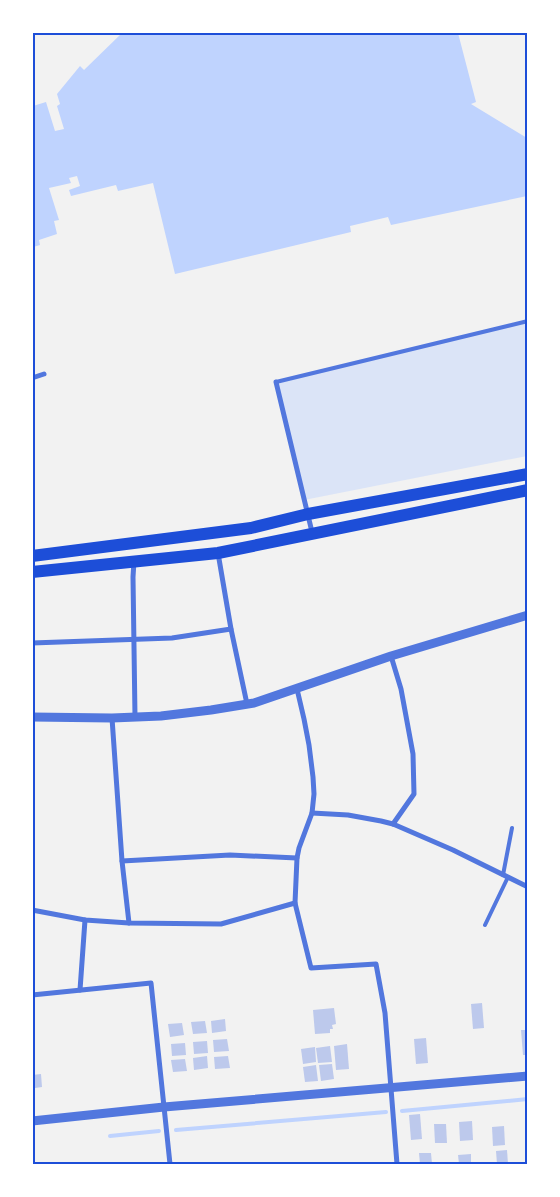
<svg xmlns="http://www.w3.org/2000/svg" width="560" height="1197" viewBox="0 0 560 1197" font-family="Overpass,sans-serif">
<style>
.green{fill:#dbe4f7}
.water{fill:#bfd3fe}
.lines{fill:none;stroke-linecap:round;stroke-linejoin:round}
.stream{stroke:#bfd3fe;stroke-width:4}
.building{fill:#bdc9ec}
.service{stroke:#5277de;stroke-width:4}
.minor{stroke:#5277de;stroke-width:5}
.tertiary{stroke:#5277de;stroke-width:9}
.primary{stroke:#1d4ed8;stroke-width:12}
.neatline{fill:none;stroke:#1d4ed8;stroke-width:2}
</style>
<rect width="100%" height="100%" fill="#f2f2f2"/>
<polygon class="green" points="527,321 527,456 304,500 276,382"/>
<polygon class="water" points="122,33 458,33 476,102 471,104 527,138 527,196 391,225 388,217 350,226 351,232 175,274 153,183 118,191 116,185 71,196 69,190 80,186 77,176 69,178 71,183 49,188 59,220 54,221 57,234 39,240 40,245 33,247 33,106 46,102 55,131 64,129 57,106 60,104 57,94 80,66 84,70"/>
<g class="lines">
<g class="stream">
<polyline points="402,1111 528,1099"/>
<polyline points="176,1130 386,1112"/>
<polyline points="110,1136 159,1131"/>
</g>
</g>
<g class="building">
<polygon points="482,1003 484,1028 473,1029 471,1004"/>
<polygon points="334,1008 336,1024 332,1025 333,1029 330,1029 330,1033 315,1034 313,1010"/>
<polygon points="225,1019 226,1031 212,1033 211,1021"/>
<polygon points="205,1021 207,1033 193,1034 191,1022"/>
<polygon points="182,1023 184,1035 170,1037 168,1024"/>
<polygon points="521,1030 528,1030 528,1055 523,1055"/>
<polygon points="426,1038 428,1063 416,1064 414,1039"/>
<polygon points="227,1039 229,1051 214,1052 213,1040"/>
<polygon points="207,1041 208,1053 194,1054 193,1042"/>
<polygon points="185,1043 186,1055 172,1056 171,1044"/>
<polygon points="347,1044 349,1069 336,1070 334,1046"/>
<polygon points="330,1046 332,1062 318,1063 316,1048"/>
<polygon points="315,1047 316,1062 303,1064 301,1049"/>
<polygon points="207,1056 208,1068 194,1070 193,1058"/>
<polygon points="228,1056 230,1068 215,1069 214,1057"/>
<polygon points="185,1059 187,1071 173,1072 171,1060"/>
<polygon points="332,1064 334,1079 321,1081 319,1065"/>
<polygon points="316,1065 318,1081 305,1082 303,1067"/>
<polygon points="41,1074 42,1087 35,1088 35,1091 32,1091 32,1075"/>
<polygon points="420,1114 422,1139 411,1140 409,1115"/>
<polygon points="472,1121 473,1140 460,1141 459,1122"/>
<polygon points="434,1124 446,1124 447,1143 435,1143"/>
<polygon points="504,1126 505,1145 493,1146 492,1127"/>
<polygon points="507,1150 508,1164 497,1164 496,1151"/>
<polygon points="419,1153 431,1153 432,1164 420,1164"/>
<polygon points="471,1154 471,1164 459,1164 458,1155"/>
</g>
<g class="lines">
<g class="service">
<polyline points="276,382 528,321"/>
<polyline points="503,875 512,828"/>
<polyline points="485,925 508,877"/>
</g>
<g class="minor">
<polyline points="32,378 44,374"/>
<polyline points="276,382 312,532"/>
<polyline points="218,553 231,629 247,704"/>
<polyline points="134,561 133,577 135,717"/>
<polyline points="32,643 172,638 231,629"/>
<polyline points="391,656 401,689 413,754 414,794 393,824"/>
<polyline points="297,689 304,719 309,745 313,777 314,794 312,813 299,848 297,858 295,903 311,968 376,964 385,1013 397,1164"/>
<polyline points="112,718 122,861 129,923"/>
<polyline points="312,813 348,815 381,821 393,824 453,850 528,887"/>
<polyline points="122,861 230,855 297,858"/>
<polyline points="32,910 85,920 129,923 221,924 295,903"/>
<polyline points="80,990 85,920"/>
<polyline points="32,995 151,983 170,1164"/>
</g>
<g class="tertiary">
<polyline points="32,717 112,718 161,716 211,710 254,703 391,656 528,615"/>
<polyline points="32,1121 164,1107 528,1076"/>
</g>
<g class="primary">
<polyline points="32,556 251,528 308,514 528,474"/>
<polyline points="32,572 218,553 528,490"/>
</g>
</g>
<rect width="560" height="1197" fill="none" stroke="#ffffff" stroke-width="68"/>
<rect x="34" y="34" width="492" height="1129" class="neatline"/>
</svg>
